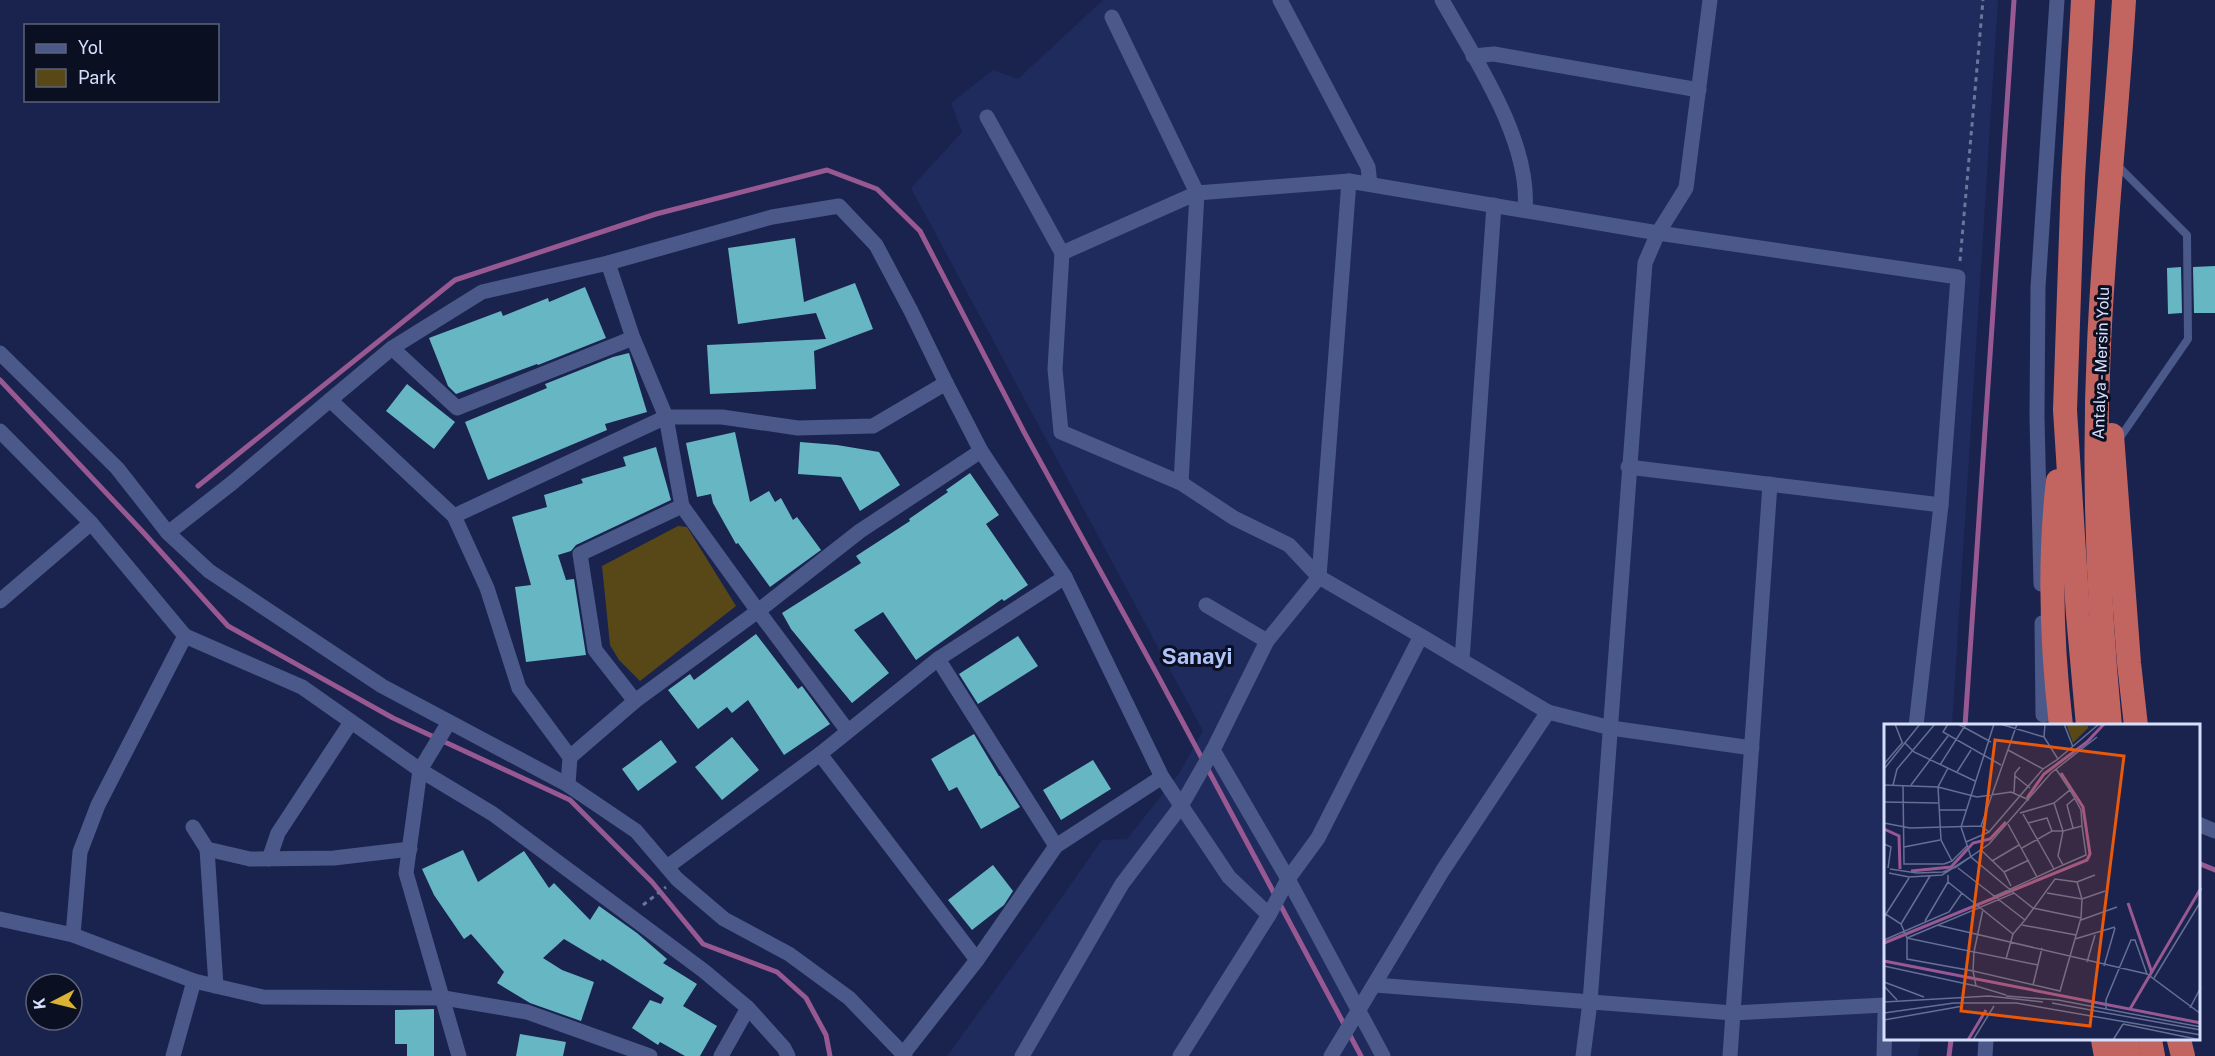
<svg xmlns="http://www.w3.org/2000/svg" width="2215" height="1056" viewBox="0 0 2215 1056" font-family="'Public Sans',sans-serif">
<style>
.built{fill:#1f2b5c}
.green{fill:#584717}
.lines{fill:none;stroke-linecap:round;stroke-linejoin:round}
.stream{stroke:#985992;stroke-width:5}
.building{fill:#67b6c4}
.path{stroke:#6c769b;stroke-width:3;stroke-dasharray:4.5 4.5;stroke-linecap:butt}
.service{stroke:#4a5989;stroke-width:8}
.minor{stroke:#4a5989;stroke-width:15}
.trunk{stroke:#c26560;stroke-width:24}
.labels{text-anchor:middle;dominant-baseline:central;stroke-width:6;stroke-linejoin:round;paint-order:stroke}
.street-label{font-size:16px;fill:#d6e0fc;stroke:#0a0f22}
.district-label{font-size:22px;font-weight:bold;fill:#b0c3f9;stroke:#0a0f22}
.inset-river{fill:none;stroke:#985992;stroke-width:3}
.inset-road{fill:none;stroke:#656f94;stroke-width:1.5}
.view{fill:#e8590c;fill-opacity:0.15;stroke:#e8590c;stroke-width:3}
.inset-edge{fill:none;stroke:#d6e0fc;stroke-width:3}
</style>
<rect width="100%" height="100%" fill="#19234e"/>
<polygon class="built" points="1103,0 1998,0 1952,726 1885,726 1885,1040 1921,1040 1918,1056 947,1056 1035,935 1102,840 1127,839 1180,772 1203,731 911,188 962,132 951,103 993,70 1018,79"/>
<polygon class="green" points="678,526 687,527 736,606 640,681 619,660 610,645 602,566"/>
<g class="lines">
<g class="stream">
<polyline points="0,380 142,531 228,626 393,718 570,800 652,882 703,944 777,972 806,998 826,1035 830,1056"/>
<polyline points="198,486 455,280 656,214 827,170 877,189 920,231 1024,432 1158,676 1361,1056"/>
<polyline points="1965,726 2014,0"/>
<polyline points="2198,863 2215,870"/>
<polyline points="1949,1056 1951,1040"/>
</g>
</g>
<g class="building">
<polygon points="795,238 804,302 855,283 873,329 814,351 816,389 710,394 707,345 826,339 816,313 738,324 728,248"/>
<polygon points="2215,266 2215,313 2194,313 2193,267"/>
<polygon points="2181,267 2182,313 2168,314 2167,268"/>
<polygon points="585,287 606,338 538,365 537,364 456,394 448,386 429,338 501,311 503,316 548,298 549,302"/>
<polygon points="629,353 647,412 605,424 607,430 488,480 465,422 547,388 545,384 613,357"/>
<polygon points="407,384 455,422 434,449 386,411"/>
<polygon points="735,432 750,502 769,491 775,502 781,498 793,520 797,517 821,550 770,587 738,543 736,544 713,503 711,494 697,497 686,443"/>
<polygon points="800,442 837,445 879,452 900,485 860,511 841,477 798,474"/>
<polygon points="656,447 671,500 576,545 571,551 558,555 566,580 574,579 586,655 526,662 515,587 531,585 512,517 547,507 544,495 583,483 581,479 626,466 623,457"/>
<polygon points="970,473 999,515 986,524 1028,585 1004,601 1002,599 916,660 883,612 854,630 889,673 852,703 791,629 782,613 861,563 856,556 910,521 909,519 948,492 946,490"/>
<polygon points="756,634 798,689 802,686 830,724 784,755 748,700 732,713 727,707 698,729 668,690 690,674 694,680"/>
<polygon points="1018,636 1038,666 978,704 959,674"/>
<polygon points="974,734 999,776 1000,776 1020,807 981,829 957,787 949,791 931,759"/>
<polygon points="732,737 759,770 722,800 695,767"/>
<polygon points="661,740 677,762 638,791 622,769"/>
<polygon points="1093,760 1111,789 1061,820 1043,790"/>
<polygon points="463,850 478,882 524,851 549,888 554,883 590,920 599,906 637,933 667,959 663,963 697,984 683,1006 717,1026 700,1056 685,1056 660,1042 658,1045 632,1028 650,1000 661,1004 664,998 602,959 601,961 564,939 543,958 562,970 594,982 581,1021 530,1003 497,983 504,972 471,934 464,939 434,895 422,869"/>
<polygon points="993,865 1013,891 1004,905 972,930 948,900"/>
<polygon points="434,1009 434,1056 407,1056 407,1044 395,1044 395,1010"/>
<polygon points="520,1034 566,1042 563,1056 516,1056"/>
</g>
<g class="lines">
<g class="path">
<polyline points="1960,261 1983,0"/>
<polyline points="643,905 666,887"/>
</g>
<polyline class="service" points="2117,165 2187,235 2188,339 2119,439"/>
<g class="minor">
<polyline points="1280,0 1368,167 1370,184"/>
<path d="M1442 0C1475 59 1531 141 1525 210"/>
<polyline points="1112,17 1197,193 1181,483"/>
<polyline points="1473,56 1494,54 1699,90"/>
<polyline points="987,117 1062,253"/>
<polyline points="1349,181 1319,577 1267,641 1213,750 1288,879 1383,1056"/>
<polyline points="608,263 772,217 839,206 876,245 911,311 946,383"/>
<polyline points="392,348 457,408 633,338"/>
<polyline points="0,353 117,468 168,533 209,571 382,686 568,785 636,831 677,879 724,919 789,954 849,998 905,1056"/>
<polyline points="0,431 91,523"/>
<polyline points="1628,467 1941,505"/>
<polyline points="454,516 666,417 682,506 758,611 847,730"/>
<polyline points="168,533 232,483 330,400"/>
<polyline points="2041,584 2037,417 2038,287 2057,0"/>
<polyline points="0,601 91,523 185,636 98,805 80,852 73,935"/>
<polyline points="1206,605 1267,641"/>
<polyline points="2042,623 2043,715 2059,711"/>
<polyline points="185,636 302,687 420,770 493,814 704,971 748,1008 721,1056"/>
<polyline points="938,659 1056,846"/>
<polyline points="1462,660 1494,205"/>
<polyline points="635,701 595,650 580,554 682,506"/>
<polyline points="1548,712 1611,728 1752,748"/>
<polyline points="449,722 420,770 406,873 459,1056"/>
<polyline points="820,754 977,960"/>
<polyline points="570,757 635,701 758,611 860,531 981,451"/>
<polyline points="568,785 570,757 519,688 487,588 454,516 330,400 392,348 482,292 608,263 633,338 666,417 722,417 798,428 873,426 946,383 981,451 1065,577 1162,777 1229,877 1269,915"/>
<polyline points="2198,824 2215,831"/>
<polyline points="193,827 207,849 250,859 334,858 410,849"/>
<polyline points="207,849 216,986"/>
<polyline points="269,859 278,833 351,722"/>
<polyline points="667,867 820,754 938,659 1065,577"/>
<polyline points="0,919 73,935 194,981 263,997 444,998 527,1012 650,1056"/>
<polyline points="1375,985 1733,1013 1770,484"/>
<polyline points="748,1008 784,1048 788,1056"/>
<polyline points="904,1053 977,960 1056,846 1162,777"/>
<polyline points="173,1056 194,981"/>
<polyline points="1022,1056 1122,884 1181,806 1213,750"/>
<polyline points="1180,1056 1269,915 1288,879 1318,838 1421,636 1319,577 1289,545 1234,518 1181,483 1061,432 1055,369 1062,253 1197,193 1349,181 1658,233 1958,277 1941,505 1916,726"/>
<polyline points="1331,1056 1443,870 1548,712 1421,636"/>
<polyline points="1583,1056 1590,1002 1645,263 1658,233 1686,188 1710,0"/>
<polyline points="1730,1056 1733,1013 1885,1005"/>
<polyline points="1884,1056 1885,1015"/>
<polyline points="1985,1056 1986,1040"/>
</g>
<g class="trunk">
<polyline points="2083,0 2073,178 2065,410 2078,615 2088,726"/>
<polyline points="2112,435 2129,663 2136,726"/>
<path d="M2058 481C2049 559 2052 648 2061 726"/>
<path d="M2110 726C2098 600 2093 472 2099 345 2104 230 2117 115 2124 0"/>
<polyline points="2103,1040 2106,1056"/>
<polyline points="2126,1040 2129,1056"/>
<polyline points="2150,1040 2153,1056"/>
<polyline points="2179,1040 2183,1056"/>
</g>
</g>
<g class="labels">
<g class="street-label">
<text transform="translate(2101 363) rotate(-88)">Antalya - Mersin Yolu</text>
</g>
<g class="district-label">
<text x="1197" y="656">Sanayi</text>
</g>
</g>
<g transform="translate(1884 724)">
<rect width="316" height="316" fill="#19234e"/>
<path d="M182 0 204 2V4L189 19Z" fill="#584717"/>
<path class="inset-river" d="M143 74 160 50 203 18 220 0M0 105 15 112 16 145M27 147 67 143 89 119 106 115 122 98M244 179 268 249M0 219 203 136 206 130 199 83 177 49M0 237 317 299M246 285 317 164M84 316 102 286"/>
<path class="inset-road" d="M11 0 18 18M64 0 59 8 117 41M74 0 107 18M110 0 77 103 87 133 130 169M116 0 160 13M180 0 189 23M21 19 30 28 91 57M124 26 159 45 174 35 160 13 161 0M174 35 215 0M0 40 19 18M56 41 82 0M0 45 36 0M172 45 186 66M73 48 87 26M131 52 146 64M0 61 54 63 93 73 127 68 145 76M9 61 13 45 51 0M19 61 20 140H60L68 137 57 116 54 63 64 44M27 61 64 12M130 69 131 49 136 43M0 78 54 79M55 86H82M139 90 170 145M0 99 26 104 97 102 105 108 159 45M144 99 163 94 168 107M124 100 153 153M97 102 133 0M189 104 183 81 191 74M82 118 105 108M0 120 7 123 4 144M20 123 56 116M138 124 168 107H179L170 79M97 126 120 148 127 162M68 137 83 122M108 137 135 121M179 141 202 131 198 102M6 145 33 149 59 148 72 143 105 120 167 49 213 13M120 148 145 136M5 149 25 153 58 151 88 132M64 158 129 210 141 196M193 158 211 151M163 169 198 175 221 167M109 173 179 141 174 132 179 107 198 102 197 86 186 66 170 79 136 89M99 185 90 228 154 241M0 189 17 200 23 214V235L89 247 92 262 122 271M0 193 25 154M197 196 233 183M41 197 64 158V151M17 200 46 152M53 201 263 250 317 290M138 201 192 211M23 214 90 228 89 247 176 267 197 194 198 175 193 158 171 155 141 196 74 144M23 214 130 169 149 184 197 194M191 215 231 203M0 216 65 188 78 169M122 235 129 210M203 238 211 211M0 242 92 262M220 242 231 204M270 254 317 177M0 258 40 273M149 261 158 224M0 262 13 276M122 272 174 276 317 303M0 278 105 272 159 278M168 279 317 306M306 284 317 263M222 286V276L247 216H251L263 250M0 289 70 279H132L317 311M0 296 79 282M239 300 317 316M89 316 110 282M229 316 239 300"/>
<path class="view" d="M111 16 240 32 206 302 77 287Z"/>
<rect width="316" height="316" class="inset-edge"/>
</g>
<rect x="24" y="24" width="195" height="78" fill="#0a0f22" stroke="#5c6379" stroke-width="1.5"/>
<rect x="36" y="44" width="30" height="9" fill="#4a5989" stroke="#5c6379" stroke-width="1.5"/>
<text x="78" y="54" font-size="18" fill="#d6e0fc">Yol</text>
<rect x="36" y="69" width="30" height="18" fill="#584717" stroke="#5c6379" stroke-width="1.5"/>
<text x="78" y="84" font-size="18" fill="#d6e0fc">Park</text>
<g transform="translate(54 1002) rotate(263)"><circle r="28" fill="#0a0f22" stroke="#5c6379" stroke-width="1.5"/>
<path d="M0-4.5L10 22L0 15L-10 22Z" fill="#dbb233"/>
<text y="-9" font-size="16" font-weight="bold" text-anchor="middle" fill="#d6e0fc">K</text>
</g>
</svg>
